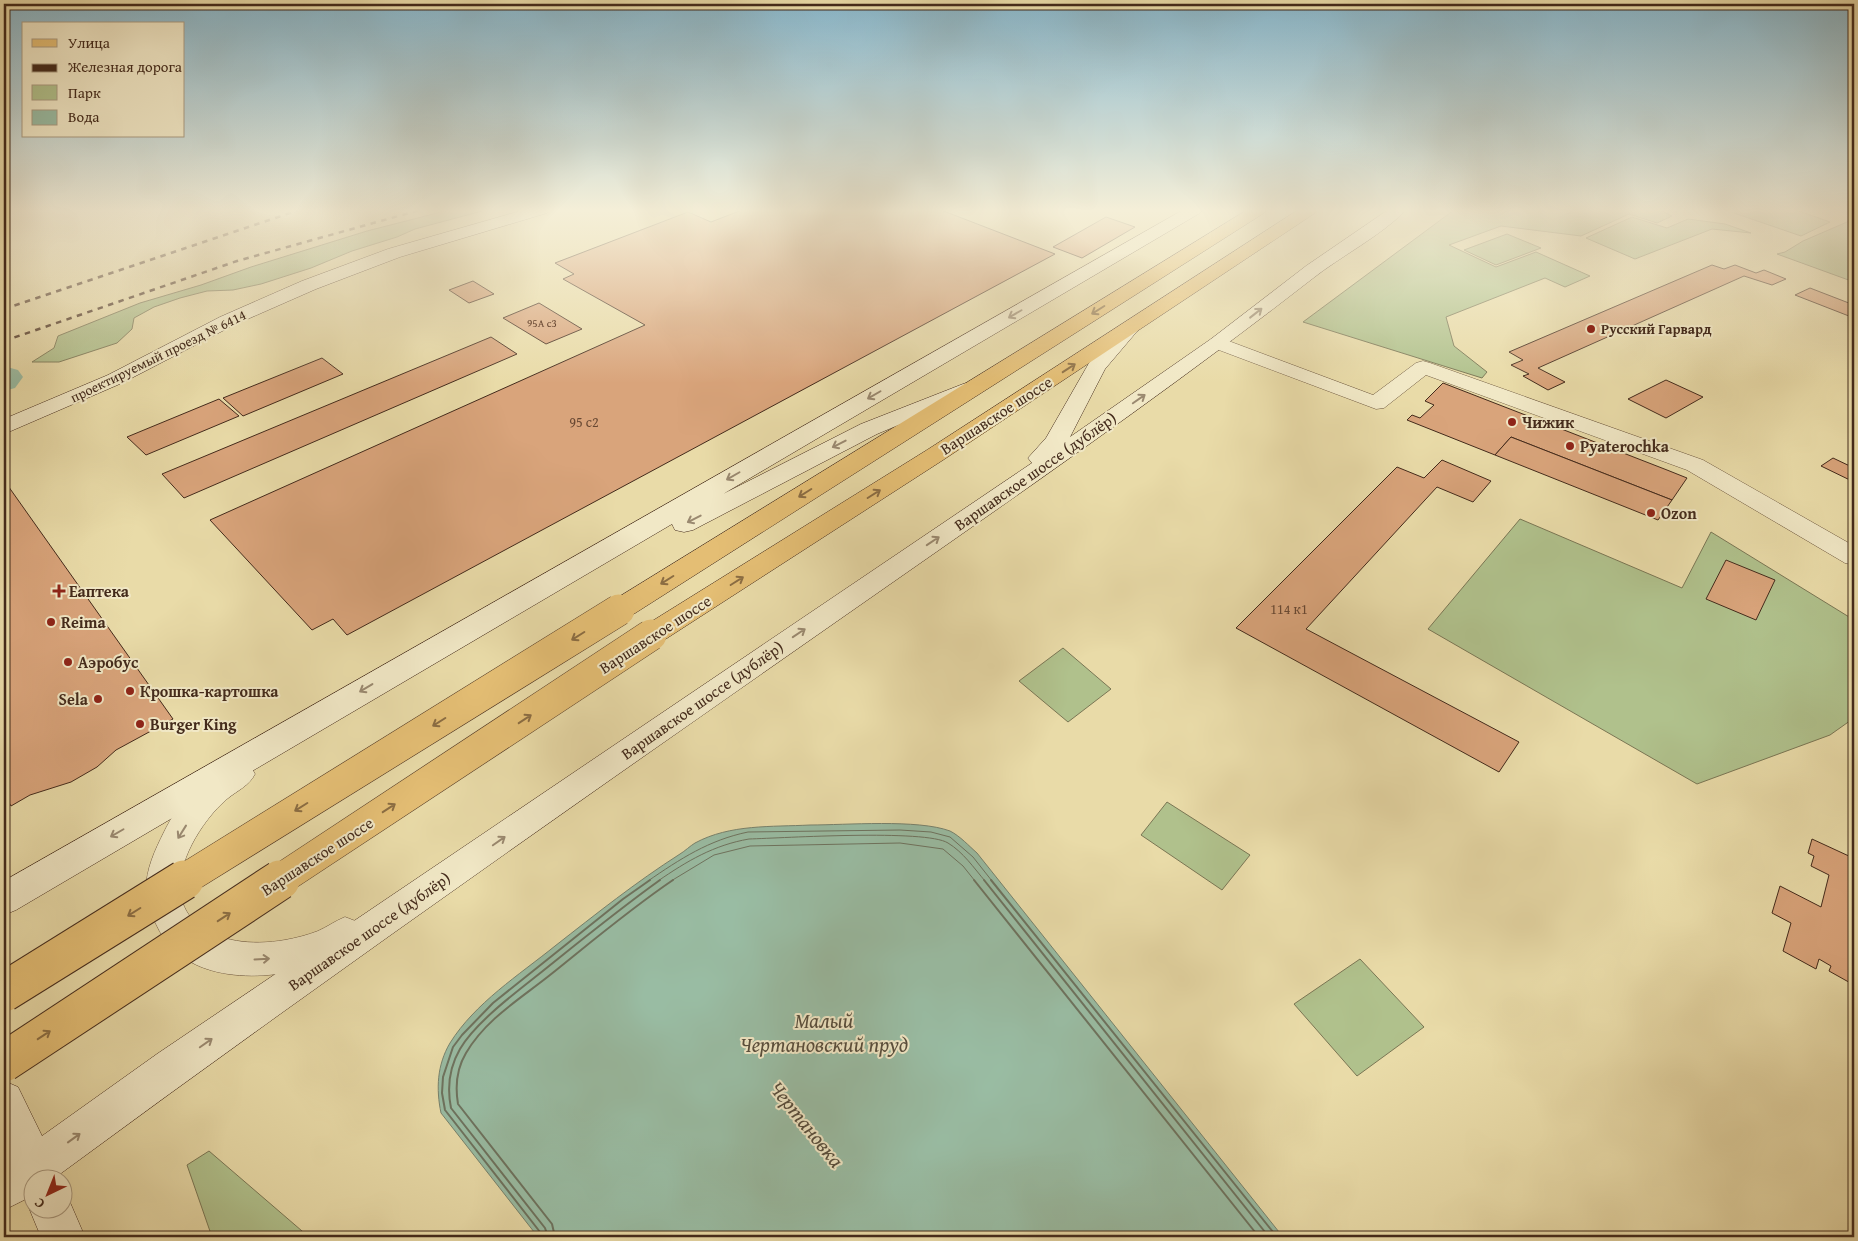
<svg xmlns="http://www.w3.org/2000/svg" width="1858" height="1241" viewBox="0 0 1858 1241" font-family="'Gentium Book Plus',serif">
<style>
.green{fill:#b0c18c;stroke:#7a7654}
.water{fill:#99bca3;stroke:#77826d}
.lines{fill:none;stroke-linecap:round;stroke-linejoin:round}
.shore-far1{stroke:#6e735f;stroke-width:1}
.shore{stroke:#6e735f;stroke-width:2}
.river{fill:#99bca3;fill-rule:evenodd}
.building{fill:#d9a47b;stroke:#432a1b}
.minor-casing{stroke:#6c563e;stroke-width:1}
.tertiary-casing{stroke:#6c563e;stroke-width:1}
.secondary-casing{stroke:#432a1b;stroke-width:1}
.primary-casing{stroke:#432a1b;stroke-width:1}
.minor{fill:#f1e8c6;fill-rule:evenodd}
.tertiary{fill:#f1e8c6;fill-rule:evenodd}
.secondary{fill:#f1e8c6;fill-rule:evenodd}
.primary{fill:#e4be74;fill-rule:evenodd}
.rail{stroke:#432a1b;stroke-width:2.5;stroke-dasharray:5.5 5.5;stroke-linecap:butt}
.primary-bridge-far1-casing{stroke:#432a1b;stroke-width:32;stroke-linecap:butt}
.primary-bridge-casing{stroke:#432a1b;stroke-width:41;stroke-linecap:butt}
.primary-bridge-far1{stroke:#e4be74;stroke-width:31}
.primary-bridge{stroke:#e4be74;stroke-width:39}
.oneway{stroke:#8b6d43}
.oneway2{stroke:#9a8970}
.poi-dot{fill:#8f2418;stroke:#f1e8c6;stroke-width:2}
.labels{text-anchor:middle;dominant-baseline:central;stroke-width:4;stroke-linejoin:round;paint-order:stroke}
.far-number-label{font-size:11px;fill:#684833}
.far-poi-label{font-size:14px;font-weight:bold;fill:#432a1b;stroke:#f1e8c6;text-anchor:start}
.far-street-label{font-size:14px;fill:#432a1b;stroke:#f1e8c6}
.number-label{font-size:14px;fill:#684833}
.street-label{font-size:16px;fill:#432a1b;stroke:#f1e8c6}
.poi-label{font-size:16px;font-weight:bold;fill:#432a1b;stroke:#f1e8c6;text-anchor:start}
.near-water-label{font-size:21px;font-style:italic;fill:#584e3d;stroke:#f1e8c6}
</style>
<rect width="100%" height="100%" fill="#e9dba8"/>
<filter id="stains"><feTurbulence type="fractalNoise" baseFrequency=".004" numOctaves="4"/><feColorMatrix values="0 0 0 0 .2 0 0 0 0 .09 0 0 0 0 .02 0 0 0 .5 -.17"/></filter>
<radialGradient id="worn" r=".72"><stop offset=".6" stop-color="#630" stop-opacity="0"/><stop offset="1" stop-color="#630" stop-opacity=".3"/></radialGradient>
<g class="green">
<polygon points="449,210 486,210 415,229 397,237 352,251 311,268 261,284 233,290 207,291 180,298 154,307 134,318 132,329 117,343 59,362 32,362 54,348 58,336 140,303 201,285 251,267 367,231"/>
<polygon points="1454,210 1660,210 1672,216 1657,223 1629,214 1581,236 1501,226 1449,245 1496,267 1536,252 1590,276 1565,287 1545,278 1446,317 1454,346 1487,372 1482,378 1303,322"/>
<polygon points="1736,210 1796,210 1830,222 1801,236 1734,213"/>
<polygon points="1632,217 1667,228 1688,219 1725,224 1751,233 1712,229 1635,259 1586,238"/>
<polygon points="1854,219 1854,282 1777,254 1785,252 1803,241"/>
<polygon points="1507,234 1541,248 1496,265 1464,250"/>
<polygon points="1520,519 1682,588 1711,532 1854,620 1854,718 1830,735 1697,784 1428,629"/>
<polygon points="1063,648 1111,689 1068,722 1019,681"/>
<polygon points="1167,802 1250,855 1222,890 1141,835"/>
<polygon points="1360,959 1424,1027 1357,1076 1294,1004"/>
<polygon points="209,1151 309,1237 212,1237 187,1165"/>
</g>
<path class="water" d="M810 825C846 825 918 819 950 831 960 836 969 846 977 853L1283 1237H538L441 1113C436 1089 437 1065 450 1043 475 1003 519 975 555 946 596 914 636 882 680 854 685 851 690 846 695 843 730 824 772 827 810 825Z"/>
<g class="lines">
<g class="shore-far1">
<path d="M648 881C680 859 709 840 748 832L900 830 931 832 950 837 973 857 992 881"/>
<path d="M658 881C687 861 714 845 749 839 783 838 926 829 948 843 963 852 974 868 985 881"/>
<polyline points="671,881 714,855 750,846 900,843 943,849 963,866 975,881"/>
</g>
<g class="shore">
<polyline points="974,880 1259,1237"/>
<polyline points="984,880 1269,1237"/>
<polyline points="991,880 1277,1237"/>
<polyline points="541,1237 540,1232 445,1110 442,1093 443,1077 453,1047 462,1035 493,1003 623,899 650,880"/>
<path d="M548 1237 545 1228 451 1108C447 1088 449 1068 460 1049 475 1023 515 993 539 974 579 942 618 910 660 880"/>
<path d="M555 1237 552 1224 458 1104C455 1086 457 1068 466 1053 486 1019 520 999 550 975 590 943 630 909 673 880"/>
</g>
<polygon class="river" points="7,367 18,370 23,377 15,388 4,391 4,368"/>
</g>
<g class="building">
<polygon points="742,210 941,210 1055,254 347,635 333,619 312,630 210,520 645,325 563,279 574,274 555,263 688,212 711,222"/>
<polygon points="1106,217 1135,227 1082,258 1053,247"/>
<polygon points="1712,265 1724,269 1735,265 1756,273 1764,270 1786,279 1772,285 1744,276 1538,368 1565,382 1548,390 1523,376 1529,374 1511,365 1523,360 1509,352"/>
<polygon points="473,281 494,294 469,303 449,290"/>
<polygon points="1810,288 1854,305 1854,318 1795,295"/>
<polygon points="539,303 582,329 546,344 503,318"/>
<polygon points="491,337 517,354 184,498 162,474"/>
<polygon points="322,358 343,374 243,416 223,398"/>
<polygon points="1666,380 1703,397 1666,418 1628,399"/>
<polygon points="1443,383 1667,470 1687,478 1672,500 1511,437 1495,455 1407,420 1412,415 1420,418 1434,405 1425,401"/>
<polygon points="219,399 239,416 146,455 127,437"/>
<polygon points="1511,437 1672,500 1658,520 1495,455"/>
<polygon points="1833,458 1854,468 1854,482 1821,466"/>
<polygon points="1442,460 1491,481 1473,502 1437,487 1306,629 1519,742 1499,772 1236,628 1397,467 1424,478"/>
<polygon points="6,483 173,719 116,750 97,767 71,782 30,795 11,806 6,797 4,797 4,484"/>
<polygon points="1726,560 1775,580 1756,620 1706,599"/>
<polygon points="1812,839 1851,857 1850,863 1854,865 1854,985 1829,971 1831,966 1819,959 1816,969 1783,951 1791,923 1772,913 1780,886 1821,907 1829,875 1811,866 1814,856 1808,853"/>
</g>
<g class="lines">
<defs>
<polygon id="minor" points="1218,337 1373,395 1416,363 1423,361 1430,363 1703,460 1854,546 1854,565 1845,563 1687,470 1426,375 1384,408 1376,409 1211,347 1208,343 1211,339"/>
<path id="tertiary" d="M239 761 250 765 255 774C249 786 238 790 227 799 213 811 201 827 192 844 153 920 217 952 285 940 296 938 308 935 318 931 327 927 335 921 345 917L358 922 363 934C354 953 338 958 318 965 266 982 184 985 157 926 151 914 146 903 146 890 146 869 155 850 164 832 179 801 205 772 239 761Z"/>
<g id="secondary">
<polygon points="524,210 549,210 547,213 400,257 316,289 234,325 122,383 4,434 4,419 108,375 220,317 302,281 388,249"/>
<polygon points="1183,210 1202,210 1200,213 723,494 861,424 963,384 970,382 977,384 981,388 977,392 877,434 693,530 684,532 675,530 672,524 16,910 4,915 4,881"/>
<path d="M1388 210H1406C1381 236 1341 256 1312 279 1194 371 1072 457 949 543 651 751 352 959 60 1174L61 1178H32V1196L4 1210V1163L10 1159 4 1146V1081L18 1087 42 1136 157 1054 1032 463 1028 458 1046 438 1089 363 1122 325 1129 323 1136 325 1139 329 1105 369 1070 437 1211 339 1306 266Z"/>
<polygon points="62,1191 66,1193 85,1237 41,1237 29,1208 32,1200 32,1208 62,1208"/>
</g>
<g id="primary">
<polygon points="1247,210 1266,210 1264,213 629,617 619,620 609,617 605,610 609,603"/>
<polygon points="1298,210 1317,210 1315,213 943,460 661,642 651,645 641,642 637,635 641,628 927,450"/>
</g>
</defs>
<use href="#minor" class="minor-casing"/>
<use href="#tertiary" class="tertiary-casing"/>
<use href="#secondary" class="secondary-casing"/>
<use href="#primary" class="primary-casing"/>
<use href="#minor" class="minor"/>
<use href="#tertiary" class="tertiary"/>
<use href="#secondary" class="secondary"/>
<use href="#primary" class="primary"/>
<g class="rail">
<polyline points="4,309 299,210"/>
<polyline points="4,341 237,261 420,210"/>
</g>
<defs>
<g id="primary-bridge-far1">
<polyline points="182,881 619,610"/>
<polyline points="278,881 651,635"/>
</g>
<g id="primary-bridge">
<polyline points="4,992 184,880"/>
<polyline points="4,1062 280,880"/>
</g>
</defs>
<use href="#primary-bridge-far1" class="primary-bridge-far1-casing"/>
<use href="#primary-bridge" class="primary-bridge-casing"/>
<use href="#primary-bridge-far1" class="primary-bridge-far1"/>
<use href="#primary-bridge" class="primary-bridge"/>
</g>
<defs><path id="oneway-shaft" d="M-6 0H5M1.5-3L5.5 0L1.5 3" fill="none" stroke-width="1.6" stroke-linecap="round" stroke-linejoin="round" transform="scale(1.25)"/></defs>
<g class="oneway">
<use href="#oneway-shaft" transform="translate(1098 310) rotate(148)"/>
<use href="#oneway-shaft" transform="translate(1069 368) rotate(-33)"/>
<use href="#oneway-shaft" transform="translate(805 493) rotate(148)"/>
<use href="#oneway-shaft" transform="translate(874 494) rotate(-32)"/>
<use href="#oneway-shaft" transform="translate(667 580) rotate(148)"/>
<use href="#oneway-shaft" transform="translate(737 581) rotate(-32)"/>
<use href="#oneway-shaft" transform="translate(578 636) rotate(148)"/>
<use href="#oneway-shaft" transform="translate(525 719) rotate(-33)"/>
<use href="#oneway-shaft" transform="translate(439 722) rotate(148)"/>
<use href="#oneway-shaft" transform="translate(301 807) rotate(148)"/>
<use href="#oneway-shaft" transform="translate(389 808) rotate(-33)"/>
<use href="#oneway-shaft" transform="translate(134 912) rotate(148)"/>
<use href="#oneway-shaft" transform="translate(224 917) rotate(-33)"/>
<use href="#oneway-shaft" transform="translate(44 1035) rotate(-33)"/>
</g>
<g class="oneway2">
<use href="#oneway-shaft" transform="translate(1256 313) rotate(-38)"/>
<use href="#oneway-shaft" transform="translate(1015 314) rotate(150)"/>
<use href="#oneway-shaft" transform="translate(874 395) rotate(150)"/>
<use href="#oneway-shaft" transform="translate(1139 399) rotate(-35)"/>
<use href="#oneway-shaft" transform="translate(839 444) rotate(153)"/>
<use href="#oneway-shaft" transform="translate(733 476) rotate(150)"/>
<use href="#oneway-shaft" transform="translate(694 519) rotate(153)"/>
<use href="#oneway-shaft" transform="translate(933 541) rotate(-34)"/>
<use href="#oneway-shaft" transform="translate(799 633) rotate(-34)"/>
<use href="#oneway-shaft" transform="translate(366 688) rotate(149)"/>
<use href="#oneway-shaft" transform="translate(182 832) rotate(122)"/>
<use href="#oneway-shaft" transform="translate(117 833) rotate(150)"/>
<use href="#oneway-shaft" transform="translate(499 841) rotate(-35)"/>
<use href="#oneway-shaft" transform="translate(262 959) rotate(-3)"/>
<use href="#oneway-shaft" transform="translate(206 1043) rotate(-35)"/>
<use href="#oneway-shaft" transform="translate(74 1138) rotate(-36)"/>
</g>
<linearGradient id="sky" x2="0" y2="1"><stop stop-color="#88b7cc"/><stop offset="0.55" stop-color="#f5efd8"/><stop offset="1" stop-color="#f5efd8" stop-opacity="0"/></linearGradient>
<rect width="1858" height="383" fill="url(#sky)"/>
<g class="poi-dot">
<circle cx="1591" cy="329" r="5"/>
<circle cx="1512" cy="422" r="5"/>
<circle cx="1570" cy="446" r="5"/>
<circle cx="1651" cy="513" r="5"/>
<path d="M56.5 583.5h5v5h5v5h-5v5h-5v-5h-5v-5h5z"/>
<circle cx="51" cy="622" r="5"/>
<circle cx="68" cy="662" r="5"/>
<circle cx="130" cy="691" r="5"/>
<circle cx="98" cy="699" r="5"/>
<circle cx="140" cy="724" r="5"/>
</g>
<g class="labels">
<g class="far-number-label">
<text x="542" y="323">95А с3</text>
</g>
<g class="far-poi-label">
<text x="1601" y="329">Русский Гарвард</text>
</g>
<g class="far-street-label">
<text transform="translate(158 356) rotate(-26)">проектируемый проезд № 6414</text>
</g>
<g class="number-label">
<text x="584" y="422">95 с2</text>
<text x="1289" y="609">114 к1</text>
</g>
<g class="street-label">
<text transform="translate(996 415) rotate(-33)">Варшавское шоссе</text>
<text transform="translate(1035 471) rotate(-35)">Варшавское шоссе (дублёр)</text>
<text transform="translate(655 634) rotate(-33)">Варшавское шоссе</text>
<text transform="translate(702 700) rotate(-35)">Варшавское шоссе (дублёр)</text>
<text transform="translate(317 856) rotate(-33)">Варшавское шоссе</text>
<text transform="translate(369 931) rotate(-35)">Варшавское шоссе (дублёр)</text>
</g>
<g class="poi-label">
<text x="1522" y="422">Чижик</text>
<text x="1580" y="446">Pyaterochka</text>
<text x="1661" y="513">Ozon</text>
<text x="69" y="591">Еаптека</text>
<text x="61" y="622">Reima</text>
<text x="78" y="662">Аэробус</text>
<text x="140" y="691">Крошка-картошка</text>
<text x="88" y="699" text-anchor="end">Sela</text>
<text x="150" y="724">Burger King</text>
</g>
<g class="near-water-label">
<text x="824" y="1020">Малый<tspan x="824" dy="24">Чертановский пруд</tspan></text>
<text transform="translate(807 1124) rotate(51)">Чертановка</text>
</g>
</g>
<rect width="1858" height="1241" fill="none" stroke="#e9dba8" stroke-width="20"/>
<rect x="5" y="5" width="1848" height="1231" fill="none" stroke="#432a1b" stroke-width="2.5"/>
<rect x="10" y="10" width="1838" height="1221" fill="none" stroke="#432a1b"/>
<rect x="22" y="22" width="162" height="115" fill="#f1e8c6" stroke="#ab9c82"/>
<rect x="32" y="39" width="25" height="8" fill="#e4be74" stroke="#ab9c82"/>
<text x="68" y="48" font-size="15" fill="#432a1b">Улица</text>
<rect x="32" y="64" width="25" height="8" fill="#432a1b" stroke="#ab9c82"/>
<text x="68" y="72" font-size="15" fill="#432a1b">Железная дорога</text>
<rect x="32" y="85" width="25" height="15" fill="#b0c18c" stroke="#ab9c82"/>
<text x="68" y="98" font-size="15" fill="#432a1b">Парк</text>
<rect x="32" y="110" width="25" height="15" fill="#99bca3" stroke="#ab9c82"/>
<text x="68" y="122" font-size="15" fill="#432a1b">Вода</text>
<g transform="translate(48 1194) rotate(223)"><circle r="24" fill="#f1e8c6" stroke="#ab9c82"/>
<path d="M0-4L9 19L0 12L-9 19Z" fill="#8f2418"/>
<text y="-8" font-size="14" font-weight="bold" text-anchor="middle" fill="#432a1b">С</text>
</g>
<rect width="100%" height="100%" filter="url(#stains)"/>
<rect width="100%" height="100%" fill="url(#worn)"/>
</svg>
